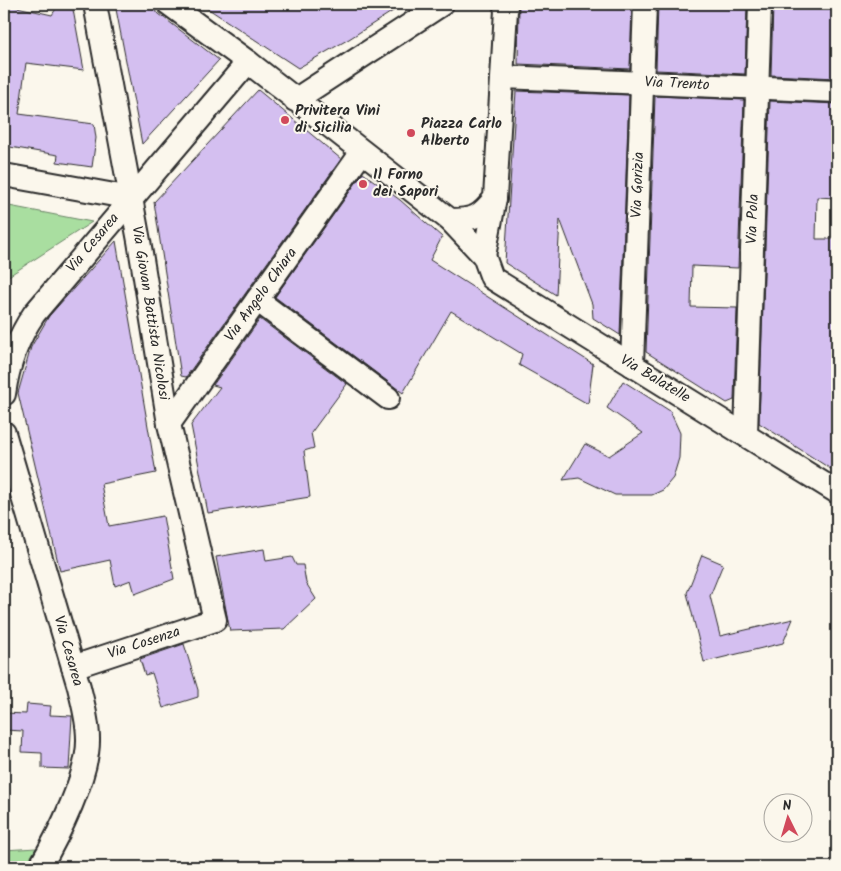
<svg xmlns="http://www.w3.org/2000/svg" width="841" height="871" viewBox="0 0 841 871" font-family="Kalam,sans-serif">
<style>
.green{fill:#a9dea0;stroke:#6a8466}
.building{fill:#d4bff0;stroke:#2b2b2b}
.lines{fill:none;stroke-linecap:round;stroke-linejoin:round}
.minor-casing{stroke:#2b2b2b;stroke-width:26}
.minor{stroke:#fbf7ec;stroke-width:22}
.poi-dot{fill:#d1495b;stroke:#fbf7ec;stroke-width:2}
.labels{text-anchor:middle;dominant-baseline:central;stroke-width:4;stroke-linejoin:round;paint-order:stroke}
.street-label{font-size:15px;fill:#2b2b2b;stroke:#fbf7ec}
.poi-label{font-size:15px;font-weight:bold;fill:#2b2b2b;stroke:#fbf7ec;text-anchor:start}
</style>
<rect width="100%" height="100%" fill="#fbf7ec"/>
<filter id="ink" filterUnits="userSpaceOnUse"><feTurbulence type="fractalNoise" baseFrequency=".02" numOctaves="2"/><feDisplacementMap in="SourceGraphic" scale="10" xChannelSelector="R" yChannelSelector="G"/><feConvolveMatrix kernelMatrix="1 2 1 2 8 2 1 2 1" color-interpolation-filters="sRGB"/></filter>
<g filter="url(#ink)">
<g class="green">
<polygon points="4,205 92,222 4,279"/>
<polygon points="36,848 25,867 4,867 4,850"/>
</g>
<g class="building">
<polygon points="4,4 52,15 59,4 72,4 84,70 26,63 19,114 94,124 96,138 92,167 57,162 58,155 4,146"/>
<polygon points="115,4 146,4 219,60 142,144"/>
<polygon points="201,4 404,4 349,39 298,68"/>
<polygon points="519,4 632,4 630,69 518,64"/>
<polygon points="658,4 747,4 745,74 656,70"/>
<polygon points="773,4 837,7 837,78 771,75"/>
<polygon points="258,90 341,159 186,377 181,376 154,202"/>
<polygon points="516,91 629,95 620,335 593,318 592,304 560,219 556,295 505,263"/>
<polygon points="655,96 744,100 738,268 692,266 691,307 737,308 734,400 727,403 646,352"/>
<polygon points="770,101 837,104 836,198 817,197 816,239 837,239 837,473 759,423"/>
<polygon points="363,173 400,200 442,237 430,260 593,364 588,404 519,365 522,354 451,311 403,393 275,297"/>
<polygon points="116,241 156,473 101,484 109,526 163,516 174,579 135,594 131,580 115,586 110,560 60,571 18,393 31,347 49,316"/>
<polygon points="260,319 347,384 311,433 314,448 304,451 310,497 208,513 191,425 220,387 213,385"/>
<polygon points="623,381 670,411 680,433 679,458 673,478 663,490 652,495 615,495 579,478 563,480 585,444 609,456 643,433 607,408"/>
<polygon points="264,549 266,561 292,557 296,565 303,565 306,583 316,599 284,629 230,631 216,557"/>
<polygon points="702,555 723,564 710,596 720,636 793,619 783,643 704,662 687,593"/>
<polygon points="184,644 198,690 198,697 163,708 152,673 145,675 140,659"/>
<polygon points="27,704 51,706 50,715 72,716 69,769 42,768 42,753 22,752 23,731 4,730 4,713 26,714"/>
</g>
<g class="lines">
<defs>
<g id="minor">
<polyline points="169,4 248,62 450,220 484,256 492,278 837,492"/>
<polyline points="503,77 837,91"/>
<polyline points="295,100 442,4"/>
<polyline points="4,175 131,198"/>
<path d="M450 220C474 220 480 217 495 198L506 10 504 4"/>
<polyline points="484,256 495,198"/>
<polyline points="257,300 388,398"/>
<polyline points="632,365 645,4"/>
<path d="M4 394C8 365 17 339 34 314L248 62"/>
<polyline points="169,424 362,152"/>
<path d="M4 433 79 687C83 704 88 721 88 739 89 775 58 836 40 867"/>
<polyline points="746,434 760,4"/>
<polyline points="73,667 215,620 169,424 139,241 95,4"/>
</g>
</defs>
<use href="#minor" class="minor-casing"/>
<use href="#minor" class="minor"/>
</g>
</g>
<g class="poi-dot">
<circle cx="285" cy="120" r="5"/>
<circle cx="411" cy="133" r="5"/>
<circle cx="363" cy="184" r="5"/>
</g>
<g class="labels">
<g class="street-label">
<text transform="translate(677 84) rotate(3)">Via Trento</text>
<text transform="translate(638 185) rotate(-88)">Via Gorizia</text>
<text transform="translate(753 219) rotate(-88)">Via Pola</text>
<text transform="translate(93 243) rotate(-50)">Via Cesarea</text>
<text transform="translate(261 295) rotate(-54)">Via Angelo Chiara</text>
<text transform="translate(150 313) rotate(81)">Via Giovan Battista Nicolosi</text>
<text transform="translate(655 379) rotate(31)">Via Balatelle</text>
<text transform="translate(144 643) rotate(-18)">Via Cosenza</text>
<text transform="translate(68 651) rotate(74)">Via Cesarea</text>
</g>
<g class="poi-label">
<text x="295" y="111">Privitera Vini<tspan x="295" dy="17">di Sicilia</tspan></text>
<text x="421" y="124">Piazza Carlo<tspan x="421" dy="17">Alberto</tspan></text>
<text x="373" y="175">Il Forno<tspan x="373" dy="17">dei Sapori</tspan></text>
</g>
</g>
<rect width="841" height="871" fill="none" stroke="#fbf7ec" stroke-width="20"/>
<rect x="10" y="10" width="821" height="851" fill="none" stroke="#2b2b2b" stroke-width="2" filter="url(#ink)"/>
<g transform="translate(788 818) rotate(355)"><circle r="24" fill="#fbf7ec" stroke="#a8a59f"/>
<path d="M0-4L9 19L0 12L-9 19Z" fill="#d1495b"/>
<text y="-8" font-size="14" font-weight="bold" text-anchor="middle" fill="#2b2b2b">N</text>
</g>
</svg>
